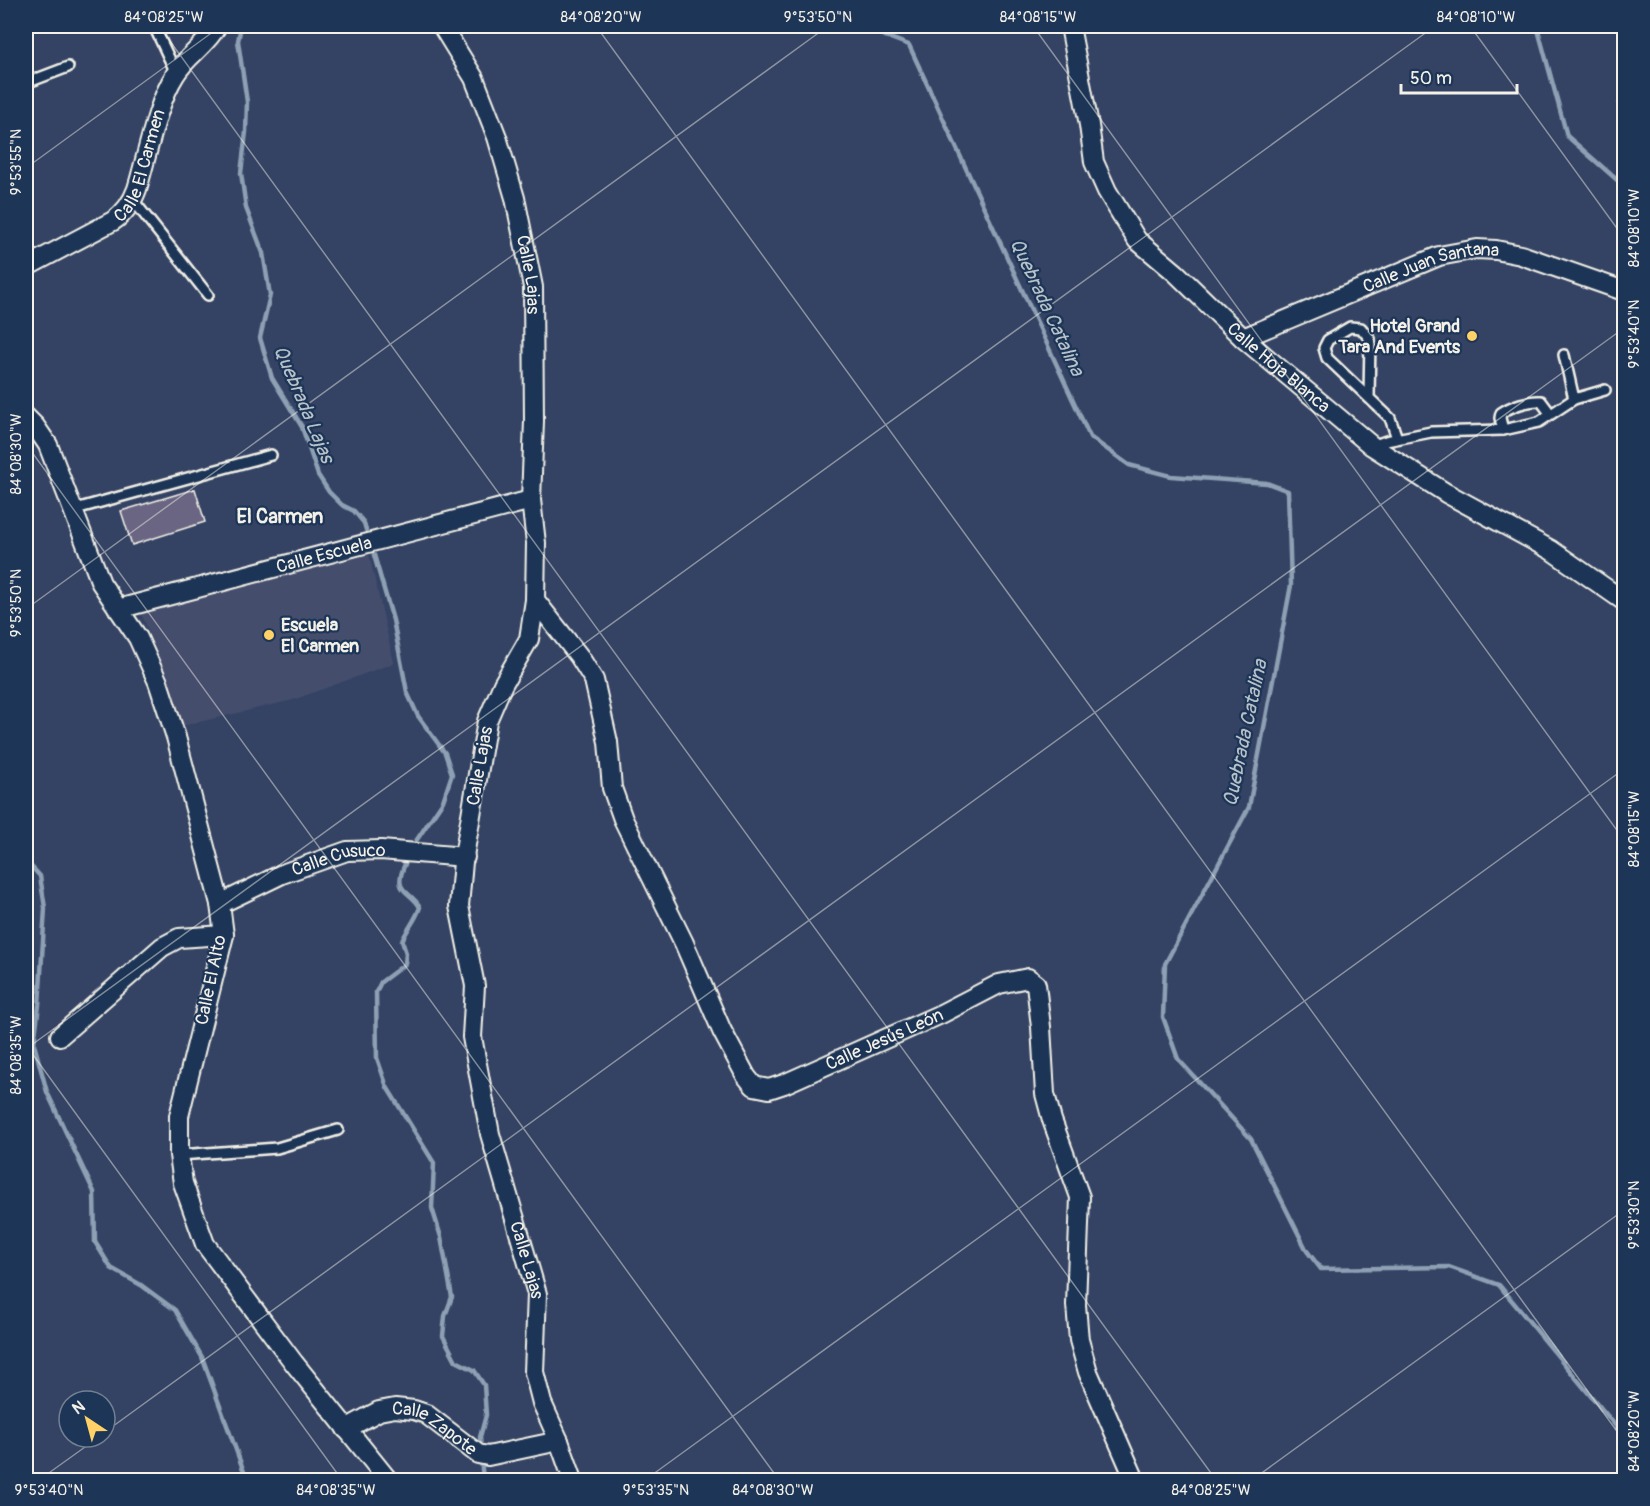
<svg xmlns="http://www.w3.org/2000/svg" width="1650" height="1506" viewBox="0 0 1650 1506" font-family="Pangolin,sans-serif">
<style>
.built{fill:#444d6d}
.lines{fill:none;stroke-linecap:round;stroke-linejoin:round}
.stream{stroke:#8ea0b3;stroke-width:4.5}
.building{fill:#696583;stroke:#f4f1e8;stroke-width:1.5}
.lane-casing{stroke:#f4f1e8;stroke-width:14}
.street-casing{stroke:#f4f1e8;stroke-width:22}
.lane{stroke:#1d3557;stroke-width:9}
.street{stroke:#1d3557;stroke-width:18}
.ticks{fill:none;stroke:#f4f1e8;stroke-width:1.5;stroke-opacity:0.45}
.poi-dot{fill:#ffd166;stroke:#1d3557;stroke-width:2}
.labels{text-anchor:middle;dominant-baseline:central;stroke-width:4.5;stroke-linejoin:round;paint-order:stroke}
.street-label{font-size:18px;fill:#f4f1e8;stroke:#1d3557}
.poi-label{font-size:18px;font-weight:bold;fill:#f4f1e8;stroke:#1d3557;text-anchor:end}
.water-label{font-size:20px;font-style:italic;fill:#b8c2c9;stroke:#1d3557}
.neighbourhood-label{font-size:20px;font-weight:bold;fill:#f4f1e8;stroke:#1d3557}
.neatline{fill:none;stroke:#f4f1e8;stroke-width:2}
.ticks-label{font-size:15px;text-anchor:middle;fill:#f4f1e8}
</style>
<rect width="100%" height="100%" fill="#344364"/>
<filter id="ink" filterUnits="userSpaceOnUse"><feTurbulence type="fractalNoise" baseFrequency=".0167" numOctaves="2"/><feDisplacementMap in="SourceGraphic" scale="12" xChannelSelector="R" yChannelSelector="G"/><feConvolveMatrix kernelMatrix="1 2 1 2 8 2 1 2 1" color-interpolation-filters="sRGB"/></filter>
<g filter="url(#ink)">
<polygon class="built" points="368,550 394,663 293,700 182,726 175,697 139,608"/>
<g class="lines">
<g class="stream">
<polyline points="241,26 238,41 247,102 246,132 241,173 246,208 263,253 270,295 260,338 272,378 302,427 318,475 329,492 342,505 354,511 364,523 366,530"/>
<polyline points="858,26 909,45 1090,437 1129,465 1171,476 1267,483 1288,491 1291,585 1249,807 1165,964 1163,1017 1178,1059 1251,1139 1307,1251 1321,1269 1449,1267 1499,1285 1624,1436"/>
<polyline points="1537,26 1567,136 1624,186"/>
<polyline points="374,555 393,620 407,692 418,716 445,753 452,774 443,801 416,841"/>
<polyline points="26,861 40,876 45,908 39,1005 34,1044 47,1092 94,1192 95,1242 111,1268 141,1285 175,1310 202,1357 247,1480"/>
<path d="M405 864C392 893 409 889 420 907 416 920 407 929 402 941L406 953 405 964 381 982 376 992 377 1058 387 1087 434 1163 432 1208 441 1237 452 1297 445 1316 443 1336 456 1361 474 1370 484 1385 486 1415 480 1437 481 1448"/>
<polyline points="481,1459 483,1480"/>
</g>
</g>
<polygon class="building" points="195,489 205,522 132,545 121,511"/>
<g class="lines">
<defs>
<g id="lane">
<polyline points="154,26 176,73"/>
<polyline points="26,83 68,67"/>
<polyline points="1624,107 1624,106"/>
<polyline points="133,200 208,295"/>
<polyline points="1564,355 1574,399"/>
<polyline points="1369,398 1370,339 1361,328 1350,327 1328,340 1324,348 1327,358 1390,418 1397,438"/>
<path d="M1503 430 1500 418 1501 413C1511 406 1529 400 1541 401L1550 413"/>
<polyline points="1372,446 1386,441 1431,432 1503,430 1539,422 1574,399 1605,390"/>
<polyline points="72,510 271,455"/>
<polyline points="179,1155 277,1148 338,1130"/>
</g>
<g id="street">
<path id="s1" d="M442 26 474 78 497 137 515 198 533 287 534 421 531 500 536 543 535 600 529 639 503 684 487 721 463 862 459 906 475 986 472 1037 490 1134 537 1294 534 1372 542 1403 559 1441 573 1480"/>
<path id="s2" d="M1070 26 1089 125 1094 162 1107 191 1137 240 1176 273 1243 338 1372 446 1446 493 1551 550 1624 601"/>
<path id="s3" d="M26 267 113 221C125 213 132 203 137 189 147 156 157 103 175 75 186 56 206 46 217 26"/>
<path id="s4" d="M1243 338 1439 256 1477 249 1496 250 1521 255 1624 291"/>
<polyline points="26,417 35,426 48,445 101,583 138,638 158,682 176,737 220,904 224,935 179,1116 179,1155 183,1183 205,1244 294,1363 388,1480"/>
<path id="s5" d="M535 600 579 656 594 680 608 742 612 788 623 819 684 943 722 1031 746 1076 754 1086 769 1089 784 1084 941 1014 999 984 1028 978 1036 984 1041 1027 1045 1094 1052 1120 1080 1197 1076 1305 1079 1340 1088 1372 1135 1480"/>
<path id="s6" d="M118 609 531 500"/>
<path id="s7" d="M220 904 282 874 347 851 381 850 465 857"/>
<polyline points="60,1036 162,947 179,938 224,935"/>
<path id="s8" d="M346 1429 379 1411 395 1408 414 1410 426 1414 478 1454 488 1456 559 1441"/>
</g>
</defs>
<use href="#lane" class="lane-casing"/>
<use href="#street" class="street-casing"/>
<use href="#lane" class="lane"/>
<use href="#street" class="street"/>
</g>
</g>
<path class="ticks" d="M159 26 1216 1480M596 26 1624 1441M1033 26 1624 840M1470 26 1624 238M26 168 221 26M26 444 779 1480M26 609 828 26M26 1045 342 1480M26 1049 1435 26M105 1432 1624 328M39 1480 99 1437M645 1480 1624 769M1252 1480 1624 1210"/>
<g class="poi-dot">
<circle cx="1472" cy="336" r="6"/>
<circle cx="269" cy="635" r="6"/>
</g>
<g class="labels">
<g class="street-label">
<text stroke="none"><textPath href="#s3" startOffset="162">Calle El Carmen</textPath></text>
<text stroke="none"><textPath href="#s4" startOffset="202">Calle Juan Santana</textPath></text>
<text stroke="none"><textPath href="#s1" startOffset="266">Calle Lajas</textPath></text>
<text stroke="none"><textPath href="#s2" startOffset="418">Calle Hoja Blanca</textPath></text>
<text stroke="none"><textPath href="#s6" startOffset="213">Calle Escuela</textPath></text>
<text transform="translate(480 766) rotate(-80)">Calle Lajas</text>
<text stroke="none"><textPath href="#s7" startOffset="128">Calle Cusuco</textPath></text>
<text transform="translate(211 980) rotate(-78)">Calle El Alto</text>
<text stroke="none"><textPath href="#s5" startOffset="681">Calle Jesús León</textPath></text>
<text stroke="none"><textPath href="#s1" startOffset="1274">Calle Lajas</textPath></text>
<text stroke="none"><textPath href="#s8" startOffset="99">Calle Zapote</textPath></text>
</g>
<g class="poi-label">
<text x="1460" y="326">Hotel Grand<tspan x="1460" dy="21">Tara And Events</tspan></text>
<text x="281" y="625" text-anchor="start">Escuela<tspan x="281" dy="21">El Carmen</tspan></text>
</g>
<g class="water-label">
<text transform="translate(1047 307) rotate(65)">Quebrada Catalina</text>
<text transform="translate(304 404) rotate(67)">Quebrada Lajas</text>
<text transform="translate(1245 733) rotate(-78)">Quebrada Catalina</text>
</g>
<g class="neighbourhood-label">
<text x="280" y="516">El Carmen</text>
</g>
</g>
<rect width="1650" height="1506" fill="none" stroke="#1d3557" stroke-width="66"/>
<g transform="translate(87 1419) rotate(324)"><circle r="28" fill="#1d3557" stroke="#738091" stroke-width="1.5"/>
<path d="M0-4.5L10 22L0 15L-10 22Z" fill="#ffd166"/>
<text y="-9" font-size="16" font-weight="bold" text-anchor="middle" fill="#f4f1e8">N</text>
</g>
<path d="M1401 84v9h116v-9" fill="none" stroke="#f4f1e8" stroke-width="3"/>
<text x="1410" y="84" font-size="18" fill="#f4f1e8" stroke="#1d3557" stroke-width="4.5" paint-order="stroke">50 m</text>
<rect x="33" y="33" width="1584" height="1440" class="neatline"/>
<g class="ticks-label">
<text x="164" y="22">84°08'25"W</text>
<text x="601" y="22">84°08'20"W</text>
<text x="818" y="22">9°53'50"N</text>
<text x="1038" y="22">84°08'15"W</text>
<text x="1476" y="22">84°08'10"W</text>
<text transform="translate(16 162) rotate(-90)" y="5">9°53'55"N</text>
<text transform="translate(1634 228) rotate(-90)" y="5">84°08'10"W</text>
<text transform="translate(1634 334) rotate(-90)" y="5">9°53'40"N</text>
<text transform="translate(16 454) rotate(-90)" y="5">84°08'30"W</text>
<text transform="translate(16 603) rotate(-90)" y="5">9°53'50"N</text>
<text transform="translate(1634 829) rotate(-90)" y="5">84°08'15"W</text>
<text transform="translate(16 1055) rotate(-90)" y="5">84°08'35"W</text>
<text transform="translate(1634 1215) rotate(-90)" y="5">9°53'30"N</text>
<text transform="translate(1634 1431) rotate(-90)" y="5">84°08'20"W</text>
<text x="49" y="1495">9°53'40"N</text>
<text x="336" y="1495">84°08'35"W</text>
<text x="656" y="1495">9°53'35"N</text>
<text x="773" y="1495">84°08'30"W</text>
<text x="1211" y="1495">84°08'25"W</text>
</g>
</svg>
